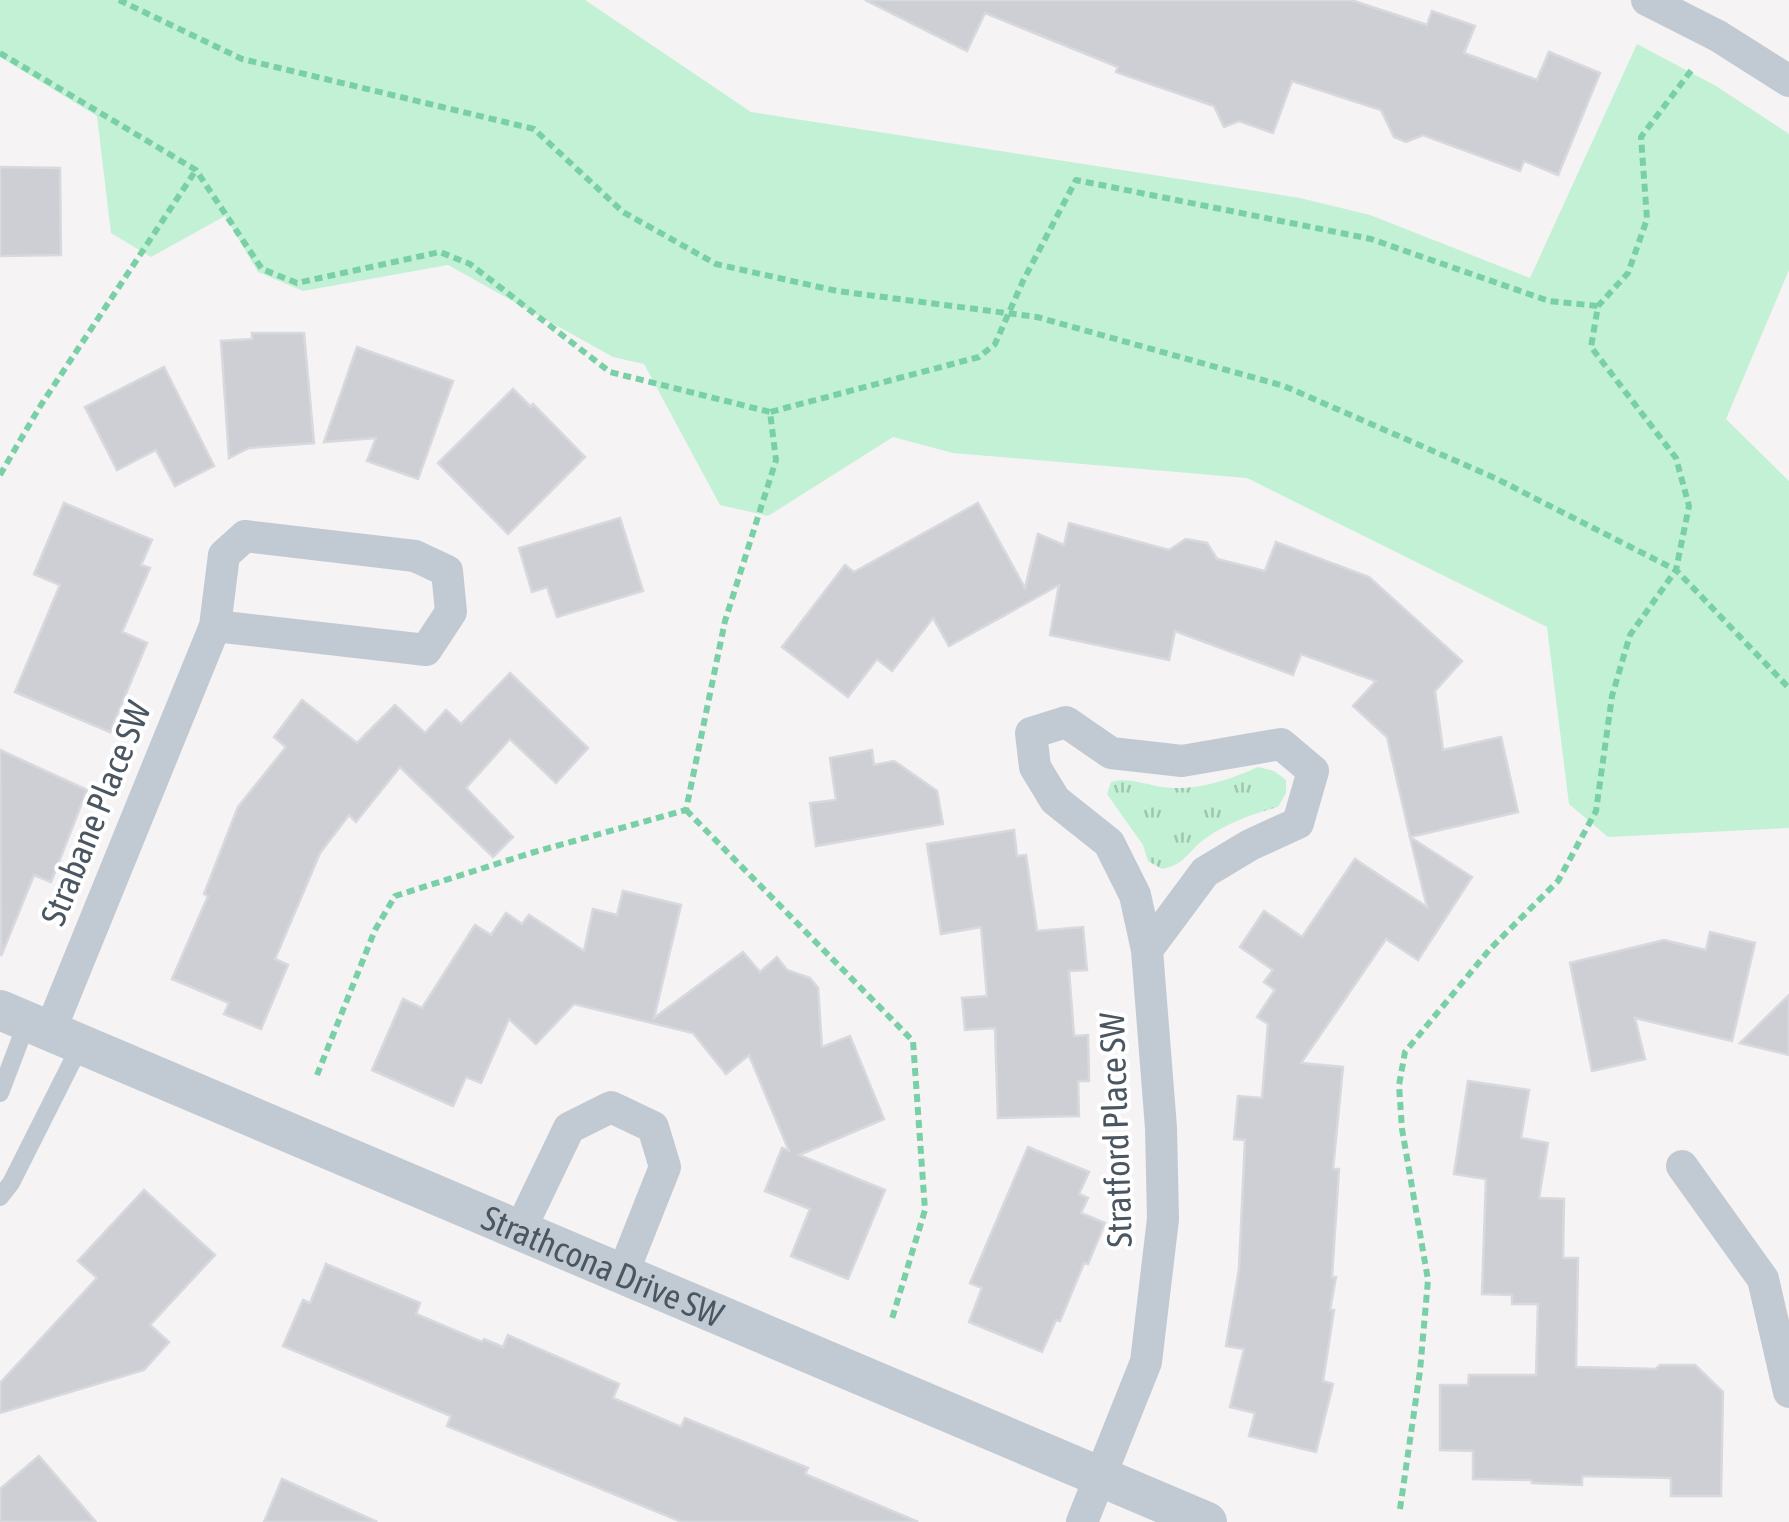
<svg xmlns="http://www.w3.org/2000/svg" width="1789" height="1522" viewBox="0 0 1789 1522" font-family="'Asap Condensed',sans-serif">
<style>
.grass{fill:url(#grass-tufts)}
.park{fill:#c3f1d5}
.building{fill:#cdcfd5;stroke:#d7d9de;stroke-width:2.5}
.lines{fill:none;stroke-linecap:round;stroke-linejoin:round}
.path{stroke:#7ad0a6;stroke-width:6;stroke-dasharray:8 5;stroke-linecap:butt}
.service{stroke:#c1cad2;stroke-width:18}
.minor{stroke:#c1cad2;stroke-width:32}
.tertiary{stroke:#c1cad2;stroke-width:40}
.labels{text-anchor:middle;dominant-baseline:central;stroke-width:8;stroke-linejoin:round;paint-order:stroke}
.street-label{font-size:35px;fill:#4a5661;stroke:#fff}
</style>
<defs>
<pattern id="grass-tufts" width="24" height="20" patternUnits="userSpaceOnUse" patternTransform="scale(2.5)"><rect width="24" height="20" fill="#c3f1d5"/><path d="M3 7l-1-3M5 7V3M7 7l1-3M15 17l-1-3M17 17v-4M19 17l1-3" fill="none" stroke="#a0c6b0"/></pattern>
</defs>
<rect width="100%" height="100%" fill="#f5f3f3"/>
<path class="grass" d="M1258 767 1274 771 1286 780V793L1278 807C1252 814 1229 822 1206 838 1187 851 1187 864 1162 869L1148 861 1143 845 1107 794 1111 782C1131 776 1152 788 1173 788 1202 789 1232 779 1258 767Z"/>
<polygon class="park" points="0,0 585,0 751,112 1300,198 1370,215 1530,278 1637,44 1716,86 1789,134 1789,270 1726,419 1789,481 1789,828 1608,837 1569,804 1547,627 1247,478 953,453 893,437 768,516 720,505 644,364 613,357 448,265 303,291 258,272 225,216 151,257 111,233 97,116 0,57"/>
<g class="building">
<polygon points="865,0 1351,0 1427,25 1432,11 1475,26 1464,53 1537,80 1549,52 1600,73 1558,175 1524,161 1520,171 1423,135 1406,142 1394,137 1381,110 1292,81 1273,133 1239,121 1224,127 1214,106 1116,72 1118,67 985,13 967,51"/>
<polygon points="0,167 60,168 61,255 0,256"/>
<polygon points="252,333 304,333 314,443 249,448 229,458 221,341 252,339"/>
<polygon points="357,347 453,381 418,479 367,461 376,438 324,442"/>
<polygon points="164,367 214,466 175,486 156,450 117,470 85,407"/>
<polygon points="513,389 531,407 533,404 585,457 508,534 438,463"/>
<polygon points="64,503 152,540 141,565 150,568 122,632 147,643 110,732 15,692 60,585 34,574"/>
<polygon points="978,503 1025,588 1038,534 1064,545 1069,523 1169,550 1186,539 1207,543 1217,559 1265,571 1276,542 1369,577 1462,661 1435,691 1443,750 1501,737 1518,812 1410,837 1387,737 1353,706 1376,681 1301,654 1293,675 1175,631 1169,660 1050,635 1059,585 949,646 933,618 892,671 877,659 848,697 782,647 845,565 854,572"/>
<polygon points="620,518 643,591 557,617 547,587 532,592 519,548"/>
<polygon points="510,673 588,748 556,783 510,739 466,788 513,837 493,857 400,767 356,822 349,815 320,853 275,959 288,965 261,1029 224,1014 229,1003 172,979 208,896 204,894 238,807 286,747 274,737 302,700 357,743 395,705 425,733 446,710 461,724"/>
<polygon points="0,750 87,790 51,882 34,875 1,956"/>
<polygon points="872,750 874,765 894,761 937,791 943,824 816,846 810,803 836,800 830,758"/>
<polygon points="1014,830 1017,856 1026,855 1037,931 1083,927 1087,970 1069,971 1074,1036 1088,1035 1089,1081 1078,1081 1079,1116 998,1118 995,1028 965,1030 962,998 987,996 981,927 941,934 927,844"/>
<polygon points="1410,837 1472,877 1418,960 1386,939 1301,1063 1343,1067 1333,1169 1339,1169 1332,1277 1336,1277 1330,1310 1334,1310 1323,1381 1333,1384 1316,1452 1249,1436 1255,1413 1230,1407 1244,1349 1226,1346 1239,1269 1245,1140 1234,1139 1238,1096 1262,1098 1268,1024 1257,1017 1275,990 1264,982 1273,970 1240,947 1264,911 1302,937 1355,859 1427,907"/>
<polygon points="623,891 681,905 654,1018 743,952 760,972 777,957 787,970 810,978 818,988 822,1047 850,1036 884,1119 799,1155 885,1190 848,1279 791,1256 810,1209 765,1191 782,1148 789,1151 749,1055 726,1074 693,1033 574,1004 536,1044 509,1019 481,1083 466,1077 453,1106 372,1070 403,999 422,1008 475,925 491,935 506,913 522,924 529,915 584,951 593,909 617,915"/>
<polygon points="1710,932 1755,943 1732,1041 1635,1018 1645,1059 1592,1071 1570,963 1664,940 1706,950"/>
<polygon points="1789,995 1789,1055 1740,1043"/>
<polygon points="1468,1081 1529,1090 1521,1138 1548,1143 1539,1198 1564,1199 1563,1258 1578,1258 1576,1367 1656,1369 1660,1365 1695,1365 1723,1392 1721,1496 1671,1496 1671,1478 1582,1476 1582,1485 1532,1483 1532,1480 1473,1479 1473,1451 1440,1450 1440,1385 1468,1385 1469,1375 1536,1375 1538,1304 1512,1304 1512,1295 1482,1294 1486,1179 1454,1174"/>
<polygon points="1028,1147 1089,1172 1079,1194 1088,1198 1081,1213 1105,1223 1088,1264 1084,1263 1060,1321 1056,1320 1042,1352 969,1322 982,1288 970,1283"/>
<polygon points="144,1190 215,1255 150,1325 169,1342 144,1370 0,1413 0,1383 97,1278 78,1261"/>
<polygon points="326,1264 420,1303 416,1314 482,1342 484,1339 503,1347 508,1335 619,1384 613,1398 681,1427 685,1418 808,1468 805,1474 918,1522 682,1522 447,1426 451,1416 283,1346 303,1300 310,1303"/>
<polygon points="39,1456 96,1522 0,1522 0,1489"/>
<polygon points="282,1479 377,1522 264,1522"/>
</g>
<g class="lines">
<g class="path">
<polyline points="119,0 242,59 534,129 623,212 716,264 837,291 1037,317 1284,386 1495,478 1676,570 1789,688"/>
<polyline points="0,53 196,170 262,269 297,283 440,252 470,264 610,372 770,412"/>
<polyline points="0,475 39,408 196,170"/>
<polyline points="686,810 913,1041 925,1210 891,1322"/>
<polyline points="317,1075 375,930 395,896 531,853 686,810 725,621 776,460 770,412 979,357 995,344 1023,281 1076,180 1371,239 1549,301 1598,306"/>
<polyline points="1400,1509 1420,1371 1428,1280 1402,1129 1399,1085 1405,1052 1490,949 1558,881 1596,811 1612,696 1630,635 1676,570 1689,506 1676,458 1591,347 1598,306 1628,273 1647,219 1641,137 1693,68"/>
</g>
<g class="service">
<polyline points="0,1093 27,1022"/>
<polyline points="0,1197 11,1183 81,1044"/>
</g>
<g class="minor">
<polyline points="1647,0 1718,36 1789,81"/>
<polyline points="50,1031 215,626 224,555 245,536 415,556 447,571 451,612 426,650 215,626"/>
<polyline points="1682,1166 1763,1279 1789,1392"/>
<polyline points="520,1230 569,1128 611,1107 653,1127 665,1167 623,1273"/>
<polyline points="1082,1522 1146,1362 1163,1219 1161,1128 1147,950 1135,895 1109,843 1055,800 1035,767 1031,733 1066,722 1111,753 1182,761 1281,744 1313,771 1298,823 1250,845 1205,872 1147,950"/>
</g>
<path class="tertiary" id="s1" d="M0 1010 1207 1522"/>
</g>
<g class="labels">
<g class="street-label">
<text transform="translate(95 813) rotate(-68)">Strabane Place SW</text>
<text transform="translate(1115 1130) rotate(-92)">Stratford Place SW</text>
<text stroke="none"><textPath href="#s1" startOffset="655">Strathcona Drive SW</textPath></text>
</g>
</g>
</svg>
